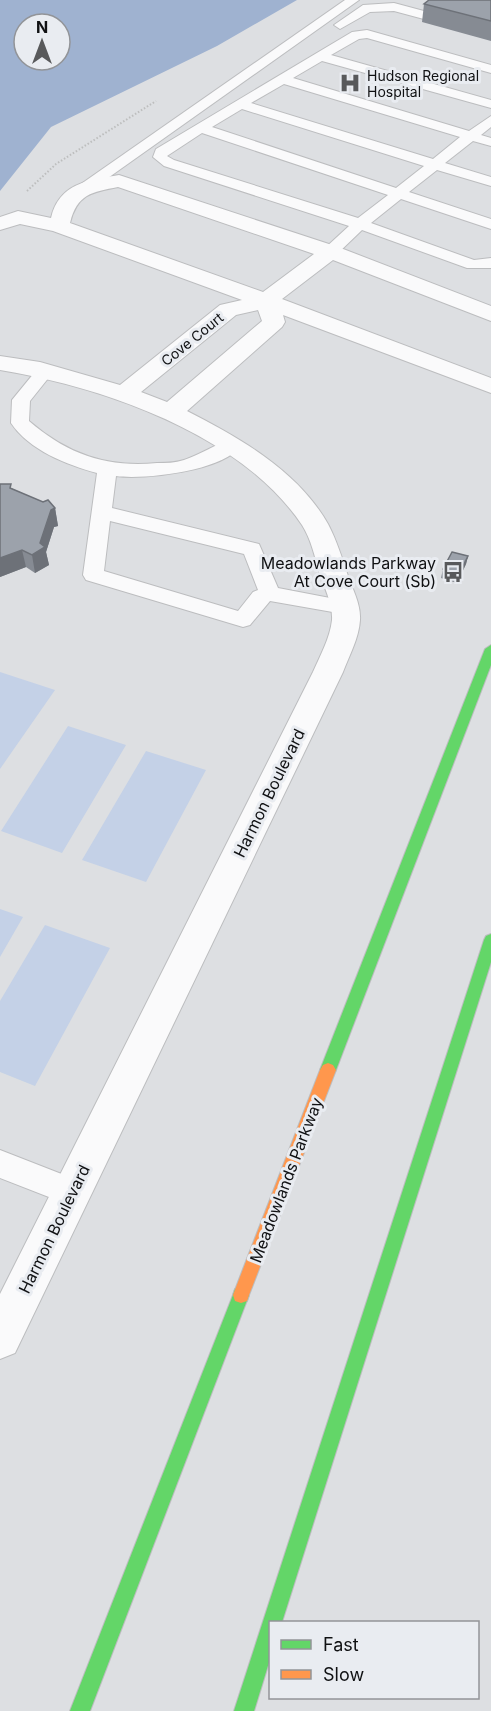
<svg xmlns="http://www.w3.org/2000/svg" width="491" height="1711" viewBox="0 0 491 1711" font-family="Inter,sans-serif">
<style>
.green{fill:#c4d1e7}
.water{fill:#9fb2d0;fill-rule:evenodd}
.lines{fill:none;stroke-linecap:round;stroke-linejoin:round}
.lane-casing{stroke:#bcbdbf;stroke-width:2}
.street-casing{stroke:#bcbdbf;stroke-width:2}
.fast-casing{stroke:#bcbdbf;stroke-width:2}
.slow-casing{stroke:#bcbdbf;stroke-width:2}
.path{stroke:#bdbebe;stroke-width:2;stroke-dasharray:1.5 2;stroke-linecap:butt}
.lane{fill:#fafafb;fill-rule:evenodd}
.street{fill:#fafafb;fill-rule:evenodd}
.fast{fill:#63d668;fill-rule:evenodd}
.slow{fill:#ff974d;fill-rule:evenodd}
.wall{fill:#868b93}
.shaded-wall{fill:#6d7178}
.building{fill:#9ca2ab;stroke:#6d7178;stroke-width:1.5}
.labels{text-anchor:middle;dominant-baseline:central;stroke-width:6;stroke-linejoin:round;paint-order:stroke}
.far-poi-label{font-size:14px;fill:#101113;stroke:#e9ecf1;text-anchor:start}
.far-street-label{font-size:14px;fill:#101113;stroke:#e9ecf1}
.poi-label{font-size:16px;fill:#101113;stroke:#e9ecf1;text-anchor:end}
.street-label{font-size:16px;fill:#101113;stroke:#e9ecf1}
</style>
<rect width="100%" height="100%" fill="#dddfe2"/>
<g class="green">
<polygon points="0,672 55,690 0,769"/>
<polygon points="68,726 126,745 62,853 1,831"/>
<polygon points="146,751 206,770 146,882 82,860"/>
<polygon points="0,909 23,917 0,957"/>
<polygon points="45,925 110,948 35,1086 0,1072 0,1001"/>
</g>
<path class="water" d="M0 0H297L217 46 51 127 0 191ZM24 24H60V60H24Z"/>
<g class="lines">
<defs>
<g id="lane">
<polygon points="345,0 359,0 91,190 81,190 79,187 81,184"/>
<polygon points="394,3 491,29 491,37 394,11 370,12 340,29 334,25 363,5"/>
<path d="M367 30 491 65V73L367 38 359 39 331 55 491 100V108L322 61 293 78 469 131 491 116V127L481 135 491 138V146L473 141 445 163 491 177V186L437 170 409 192 491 219V229L401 199 371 223 474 260 491 258V268H467L362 230 336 255H324L322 252 324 249 349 226 164 166 153 157 156 149 352 32ZM284 84 460 137 433 159 251 103ZM242 109 424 166 396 188 212 127ZM202 133 388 195 358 218 174 160 167 156Z"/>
<path d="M45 366 51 367 54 371 30 401 29 421C67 454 107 468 157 463 166 463 175 463 184 460 200 455 215 444 231 440L237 442 240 446C224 471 143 480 116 476L112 508 259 544 278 588 351 602 354 607 351 612 344 614 270 601 250 625 243 627 86 580 83 575 97 473C67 465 29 450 11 423L12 400 39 367ZM110 521 244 554 258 590 253 592 238 611 104 571Z"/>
<polygon points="0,1150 82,1182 86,1192 82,1202 72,1206 0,1178"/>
</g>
<path id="street" d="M119 175 338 247 491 306V321L333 260 282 299 491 378V393L283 315 285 322 282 327 187 411C240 438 298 471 328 524 337 541 342 558 348 576 353 590 361 605 360 620 359 638 349 656 343 672L15 1353 0 1359V1294L313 672C320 656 330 638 332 620 333 604 324 587 319 572 315 557 311 539 302 525 241 434 103 387 0 370V356L40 362 120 385 220 305 242 300 53 231 20 224 0 230V217L18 211 51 218C59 183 89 180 119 175ZM118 187 314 254 263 292 70 223C77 194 92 192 118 187ZM258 310 262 321 167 402 141 392 236 315Z"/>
<g id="fast">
<polygon points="491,645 491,665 336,1070 333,1075 328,1077 323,1075 320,1070 485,649"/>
<polygon points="491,934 491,962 282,1622 270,1622 270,1659 254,1711 234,1711 484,940 486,936"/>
<polygon points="241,1287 247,1289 249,1295 90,1711 70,1711 233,1295 235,1289"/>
</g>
<polygon id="slow" points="328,1063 333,1065 336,1070 249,1295 247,1301 241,1303 235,1301 233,1295 320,1070 323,1065"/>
</defs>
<use href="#lane" class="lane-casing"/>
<use href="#street" class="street-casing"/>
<use href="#fast" class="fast-casing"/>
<use href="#slow" class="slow-casing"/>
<polyline class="path" points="27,191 56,164 156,101"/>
<use href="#lane" class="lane"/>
<use href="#street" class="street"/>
<use href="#fast" class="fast"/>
<use href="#slow" class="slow"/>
</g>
<g class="wall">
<polygon points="491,0 491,41 422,22 424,4"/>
<polygon points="0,484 11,488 55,508 58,526 54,527 46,552 49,565 35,573 26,567 0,577"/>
<polygon points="468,556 466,564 457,583 441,578 443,569"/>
</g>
<g class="shaded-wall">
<polygon points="55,508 58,526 54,527 46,552 49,565 35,573 32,555 40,543 51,510"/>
<polygon points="22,550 26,567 0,577 0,558"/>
<polygon points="468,556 466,564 457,583 459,574"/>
</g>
<g class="building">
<polygon points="429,0 491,0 491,21 424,4"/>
<polygon points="0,484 11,484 10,488 43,502 48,500 55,508 51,510 40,543 45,547 32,555 22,550 0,558"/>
<polygon points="452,552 468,556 459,574 443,569"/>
</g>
<defs>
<symbol id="hospital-bare" viewBox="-9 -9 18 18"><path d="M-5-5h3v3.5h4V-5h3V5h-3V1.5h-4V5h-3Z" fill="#58595b" stroke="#e9ecf1" stroke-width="2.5" paint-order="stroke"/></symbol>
<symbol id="bus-bare" viewBox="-9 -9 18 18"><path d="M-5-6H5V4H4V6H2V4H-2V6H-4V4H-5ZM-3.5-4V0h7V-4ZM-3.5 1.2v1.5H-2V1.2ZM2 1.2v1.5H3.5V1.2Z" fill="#58595b" stroke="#e9ecf1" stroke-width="2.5" paint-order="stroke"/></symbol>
</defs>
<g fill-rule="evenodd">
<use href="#hospital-bare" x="335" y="68" width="30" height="30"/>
<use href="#bus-bare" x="438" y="557" width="30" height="30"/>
</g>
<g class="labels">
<g class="far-poi-label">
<text x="367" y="75">Hudson Regional<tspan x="367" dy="16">Hospital</tspan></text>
</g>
<g class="far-street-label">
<text transform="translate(192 339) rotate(-39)">Cove Court</text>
</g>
<g class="poi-label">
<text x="436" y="563">Meadowlands Parkway<tspan x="436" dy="18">At Cove Court (Sb)</tspan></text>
</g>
<g class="street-label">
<text transform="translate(269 793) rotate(-64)">Harmon Boulevard</text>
<text transform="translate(286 1180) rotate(-69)">Meadowlands Parkway</text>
<text transform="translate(54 1229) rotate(-64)">Harmon Boulevard</text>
</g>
</g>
<rect x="269" y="1621" width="210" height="78" fill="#e9ecf1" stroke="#929498" stroke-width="1.5"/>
<rect x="281" y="1640" width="30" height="9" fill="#63d668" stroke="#929498" stroke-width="1.5"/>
<text x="323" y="1651" font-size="18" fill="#101113">Fast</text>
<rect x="281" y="1670" width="30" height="9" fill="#ff974d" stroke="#929498" stroke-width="1.5"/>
<text x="323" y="1681" font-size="18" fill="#101113">Slow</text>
<g transform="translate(42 42)"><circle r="28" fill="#e9ecf1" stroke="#929498" stroke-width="1.5"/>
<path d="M0-4.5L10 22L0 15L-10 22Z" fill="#58595b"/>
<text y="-9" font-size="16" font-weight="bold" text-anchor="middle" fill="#101113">N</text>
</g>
</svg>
